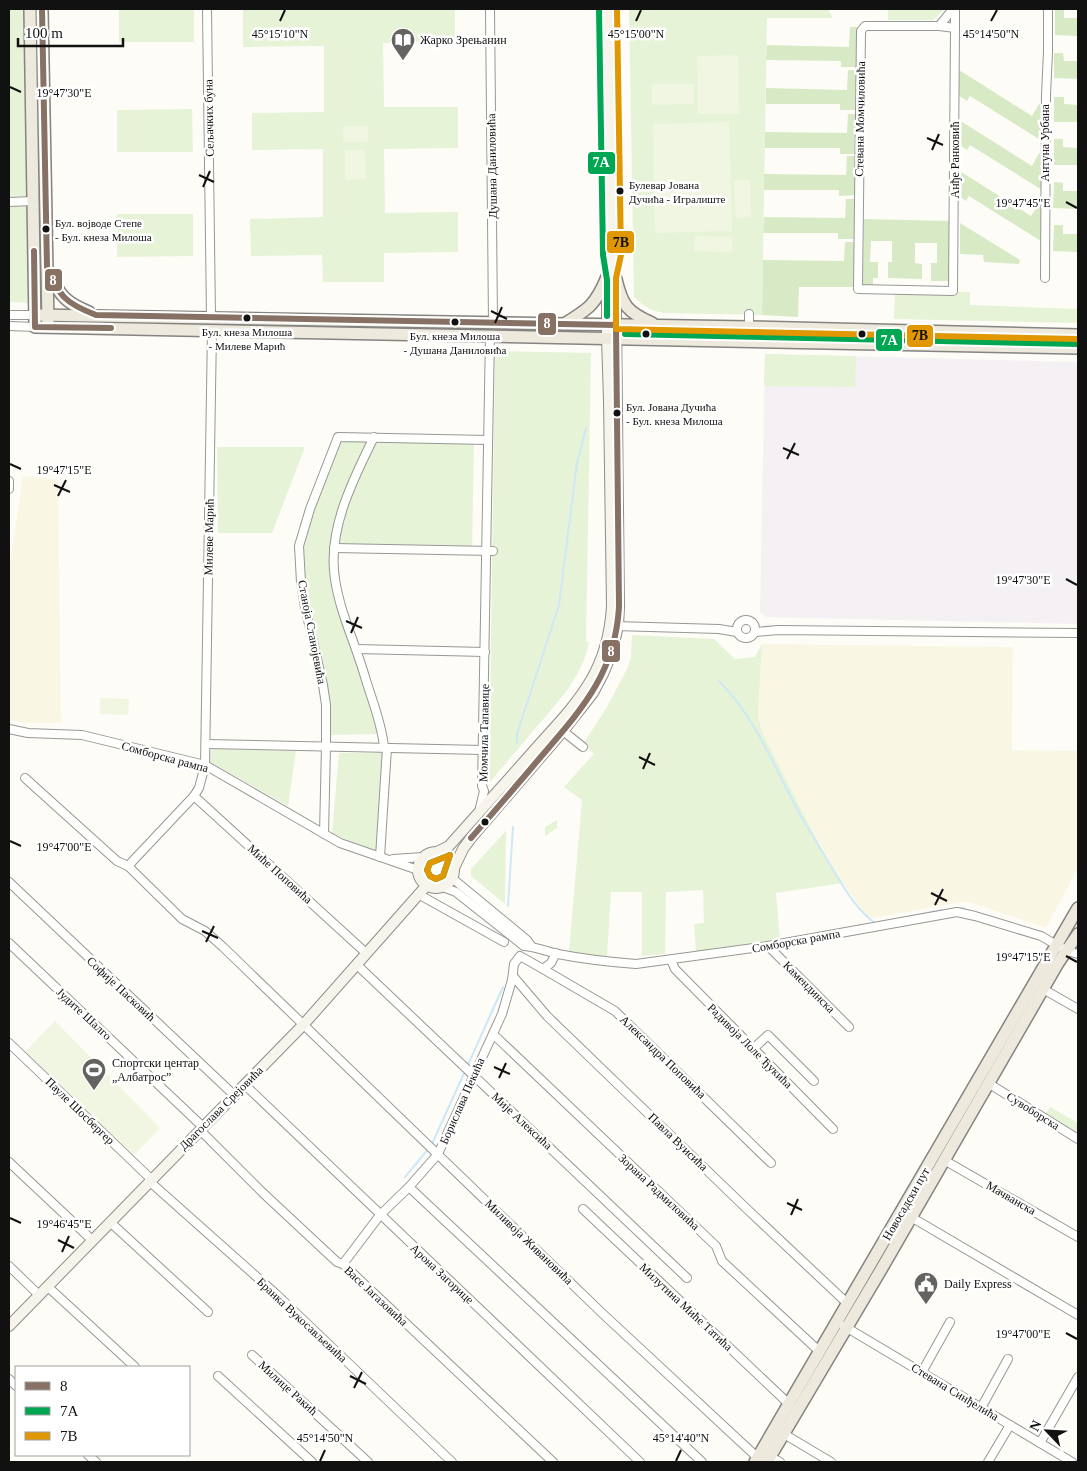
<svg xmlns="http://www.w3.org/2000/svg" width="1087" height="1471" viewBox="0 0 1087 1471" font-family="'Times New Roman',serif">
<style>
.industrial{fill:#f5f0f3}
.farmland{fill:#f9f7e4}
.green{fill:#e7f3d7}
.forest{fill:#d8eac5}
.pitch{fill:#f0f6e1}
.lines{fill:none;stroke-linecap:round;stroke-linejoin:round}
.stream{stroke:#cde8f7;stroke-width:2}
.street-casing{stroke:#979795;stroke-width:10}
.secondary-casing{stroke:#8e8d8b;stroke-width:12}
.primary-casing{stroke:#858482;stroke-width:14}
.street{stroke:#fffffe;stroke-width:8}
.secondary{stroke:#f6f4eb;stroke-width:10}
.primary{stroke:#ede9dc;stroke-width:11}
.bus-1-casing{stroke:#fff;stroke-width:10}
.bus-2-casing{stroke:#fff;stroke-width:10}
.bus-3-casing{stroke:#fff;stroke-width:10}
.bus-1{stroke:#867164;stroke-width:6}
.bus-2{stroke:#00a651;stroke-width:6}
.bus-3{stroke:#e09702;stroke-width:6}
.ticks{fill:none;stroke:#111;stroke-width:2}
.bus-dot{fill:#111;stroke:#fff;stroke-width:2}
.labels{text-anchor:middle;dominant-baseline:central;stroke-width:5;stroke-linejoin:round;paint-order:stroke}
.bus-label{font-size:11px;fill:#111;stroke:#fff;text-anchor:start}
.poi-label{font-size:12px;fill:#111;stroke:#fff;text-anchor:start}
.street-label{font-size:12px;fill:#111;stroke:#fff}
.ticks-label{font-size:12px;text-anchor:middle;fill:#111;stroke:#fff;stroke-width:5;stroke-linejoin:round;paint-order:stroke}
.line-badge{stroke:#fff;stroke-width:2}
.badge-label{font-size:14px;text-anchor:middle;font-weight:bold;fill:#fff}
.pale-badge-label{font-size:14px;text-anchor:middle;font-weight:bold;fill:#111}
</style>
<rect width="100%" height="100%" fill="#fdfcf7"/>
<polygon class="industrial" points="765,354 1078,362 1078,624 766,617 760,612"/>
<g class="farmland">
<polygon points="23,476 58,480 61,723 26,723 9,720 9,570"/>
<polygon points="762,644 1013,647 1012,750 1078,751 1078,868 1046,928 969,902 962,902 868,919 828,862 762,732 758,715"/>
</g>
<g class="green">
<polygon points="9,9 28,9 30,197 9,200"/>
<rect x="119" y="9" width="75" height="33"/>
<polygon points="243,9 455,9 455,42 383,43 384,107 458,107 458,148 384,149 385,213 458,212 458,252 384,253 384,282 323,282 322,255 251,256 250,219 323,217 323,149 252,150 252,113 324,112 324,46 243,47"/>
<path d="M629 9H828L833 18H767L762 315 664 313C651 311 643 306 634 297Z"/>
<polygon points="888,9 945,9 933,20 888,20"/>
<polygon points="192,109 193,152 117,152 117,110"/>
<polygon points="26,204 29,206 33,303 9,302 9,205"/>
<polygon points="117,214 193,214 193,256 117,257"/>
<polygon points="895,291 970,292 970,305 1078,309 1078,323 894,319"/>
<path d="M495 351 591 353 586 642H589C583 677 556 704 534 730 519 748 504 765 489 783Z"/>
<polygon points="765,354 856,356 855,387 764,386"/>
<path d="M340 439 370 440C347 483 329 528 331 578 332 599 342 620 349 640 360 671 370 702 379 734L329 735 316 647 304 580 302 549 313 511Z"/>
<path d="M376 440 474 443 472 548 337 546C345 506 358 476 376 440Z"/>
<polygon points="217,447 305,447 272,533 218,533"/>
<polygon points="632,635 714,639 735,659 755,657 762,644 758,715 762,732 828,862 843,883 776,893 780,940 696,952 694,924 704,923 703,890 666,892 665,954 642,956 642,892 611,892 607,957 569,952 582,800 564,787 594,754 583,744 607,707 627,669 631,658"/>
<polygon points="212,749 296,751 288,806 210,762 208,757"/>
<polygon points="339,753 383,753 378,852 332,834"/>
<polygon points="557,820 557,828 545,836 545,827"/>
<polygon points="506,831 505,904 471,876 471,869"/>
<polygon points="1050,1107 1078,1123 1078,1136 1045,1115"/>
</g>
<g class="forest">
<polygon points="1055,10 1064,10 1064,18 1078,18 1078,36 1055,35"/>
<polygon points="850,27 860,27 859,67 841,67 841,61 766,60 767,45 849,47"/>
<polygon points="1054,53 1063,53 1064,61 1078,61 1078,79 1054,78"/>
<polygon points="848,70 859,70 859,110 840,110 840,104 766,104 766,88 847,90"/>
<polygon points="959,70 1032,116 1039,104 1043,106 1042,141 970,96 967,101 958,95"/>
<polygon points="1054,97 1064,97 1064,104 1078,105 1078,122 1054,122"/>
<polygon points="848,114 859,114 858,154 840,154 840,148 765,148 765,132 847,133"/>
<polygon points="959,120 1032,166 1039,153 1043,156 1042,190 970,145 967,150 958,144"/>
<polygon points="1054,139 1063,139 1063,147 1078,148 1078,165 1054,165"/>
<polygon points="847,156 858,156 858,195 839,196 839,190 764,190 764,174 846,175"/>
<polygon points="958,170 1031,216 1039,204 1043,206 1041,241 969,196 966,201 957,195"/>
<polygon points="1054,182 1063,183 1063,191 1078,191 1078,209 1053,208"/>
<polygon points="846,199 858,199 857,239 838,239 838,233 763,233 764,217 845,218"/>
<polygon points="864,219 949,221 949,281 931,281 931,263 937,263 937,243 915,243 915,263 922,264 922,279 888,278 888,262 892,262 892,241 871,241 870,262 878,262 878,278 873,278 873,287 863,287"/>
<polygon points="960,223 1020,260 1019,264 984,262 983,255 960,254"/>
<polygon points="1054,225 1063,225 1063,234 1078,234 1078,252 1053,251"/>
<polygon points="845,242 857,242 856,287 799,287 798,317 762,315 763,260 844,261"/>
</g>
<g class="pitch">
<polygon points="738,55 739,114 698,114 697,56"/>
<polygon points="652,84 694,84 694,104 652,105"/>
<polygon points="729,122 732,231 655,233 653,124"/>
<rect x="343" y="126" width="25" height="16"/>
<polygon points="345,150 365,150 366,179 345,180"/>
<polygon points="734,180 750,180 751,217 736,218"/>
<polygon points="695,236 732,237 732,252 694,251"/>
<polygon points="100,698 129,699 128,715 100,714"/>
<polygon points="55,1021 160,1128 134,1155 24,1053"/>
</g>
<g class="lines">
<g class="stream">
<path d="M719 681C754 716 773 764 796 807 806 826 818 844 829 863 842 884 855 909 875 923"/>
<polyline points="517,743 517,734 559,605 577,463 586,428"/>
<polyline points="508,906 513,827"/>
<polyline points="902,918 937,911 964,908"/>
<polyline points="467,1067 503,987"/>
<polyline points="432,1144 465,1071"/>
<polyline points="405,1177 429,1148"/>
</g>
<defs>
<g id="street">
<polyline points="207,9 211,317"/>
<polyline points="490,9 493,322"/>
<polyline points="953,9 939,26 955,28 955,9"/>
<polyline points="939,26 865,26 861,31 858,289 953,291 955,28"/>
<polyline points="9,202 33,201"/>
<polyline points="1045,278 1046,95 1048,52 1048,9"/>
<polyline points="9,315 35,315"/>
<polyline points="9,326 35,327"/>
<polyline points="749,327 749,314"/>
<path d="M374 437C353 480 327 530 335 579 340 613 356 645 365 677 372 700 382 724 384 747"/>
<polyline points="9,481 9,489"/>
<polyline points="334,548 493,551"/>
<circle cx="746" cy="629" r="9"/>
<polyline points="615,626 719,629 737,632"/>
<polyline points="755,632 778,630 1078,633"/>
<polyline points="357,649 485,652"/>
<polyline points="9,729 28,733 82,735 205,765 340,843 418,870"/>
<polyline points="563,731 583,747"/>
<polyline points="206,744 483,750"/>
<polyline points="25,778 117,861 128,866 182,919 205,931 223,947 603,1314 758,1458"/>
<polyline points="194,796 366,953"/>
<polyline points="479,812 484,791 482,786 490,335"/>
<polyline points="324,834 326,746 326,705 323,685 305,607 301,582 299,546 310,509 338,437 488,440"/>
<polyline points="380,857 387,748"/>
<polyline points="393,859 423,857"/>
<polyline points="128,866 194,796 199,788 205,765 212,330"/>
<polyline points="452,878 527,940 532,947"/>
<polyline points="9,882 234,1095"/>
<path d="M443 887 456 892 524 946C536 947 546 951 558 954 583 959 610 962 636 964L768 946 957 912 975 916 1041 936 1067 951 1078 954"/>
<polyline points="418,894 504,942"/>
<polyline points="9,943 203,1127"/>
<polyline points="768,946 849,1027"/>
<polyline points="671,960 675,969 833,1129"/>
<polyline points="356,964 687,1278"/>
<polyline points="543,969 615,1011 771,1163"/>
<polyline points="513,976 547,1016 748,1210 848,1304"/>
<polyline points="1043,989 1078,1009"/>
<polyline points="493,1034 716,1246 722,1261 820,1352"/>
<polyline points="9,1043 151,1179"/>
<polyline points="753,1049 768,1035 814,1081"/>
<polyline points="988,1083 1078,1139"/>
<polyline points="245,1085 640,1462"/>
<polyline points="200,1130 263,1193 337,1262 343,1264 553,1462"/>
<polyline points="944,1160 1078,1237"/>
<polyline points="9,1162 92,1240"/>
<polyline points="149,1181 276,1294 452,1462"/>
<polyline points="409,1187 702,1462"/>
<polyline points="583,1209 790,1405"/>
<polyline points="911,1217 1078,1315"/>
<polyline points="110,1222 208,1312"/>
<polyline points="343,1264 380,1215 409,1187 438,1154 502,1014 512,980 514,964 520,956 543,969 551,963 556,953"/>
<polyline points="9,1266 39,1295"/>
<polyline points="47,1286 135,1367"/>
<polyline points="844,1326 1072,1462"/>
<polyline points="252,1355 368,1462"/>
<polyline points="922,1372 950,1322"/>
<polyline points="218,1376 312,1462"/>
<polyline points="9,1379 16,1386"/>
<polyline points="981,1408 1008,1359"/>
<polyline points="784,1434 831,1462"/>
<polyline points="1040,1443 1078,1377"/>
<polyline points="88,1455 96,1462"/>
<polyline points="771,1457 780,1462"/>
<polyline points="988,1462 1010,1425"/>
</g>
<g id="secondary">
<path d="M437 852 449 846C476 816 503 785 530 755 573 706 608 677 612 606L609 400 607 338V278"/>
<circle cx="436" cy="870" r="18"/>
<polyline points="454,868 463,849 471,838 563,731 593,693 603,674 612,652 618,626 619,607 616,313 616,279 612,255 608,9"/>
<polyline points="9,1326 304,1024 427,885"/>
</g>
<g id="primary">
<polyline points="30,9 35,327 1078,348"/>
<polyline points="42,9 48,322"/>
<path d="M49 273C60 296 66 303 89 312"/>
<path d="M616 279C622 305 627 312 652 323"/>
<polyline points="35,315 749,327 1078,335"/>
<path d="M564 324C589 309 596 304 607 277"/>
<polyline points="755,1462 1078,908"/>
<polyline points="767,1462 882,1268 1058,963 1078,934"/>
</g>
</defs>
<use href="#street" class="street-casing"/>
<use href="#secondary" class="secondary-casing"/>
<use href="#primary" class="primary-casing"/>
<use href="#street" class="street"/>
<use href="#secondary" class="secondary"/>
<use href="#primary" class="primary"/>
<defs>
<g id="bus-1">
<path d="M42 9 47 267C60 297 65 303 96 315L616 325 619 607C615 675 580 711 539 759 516 786 494 812 471 838"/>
<polyline points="34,251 35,327 111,328"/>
</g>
<g id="bus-2">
<polyline points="599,9 603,255 607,280 607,316"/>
<polyline points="625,334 1078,344"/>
<polygon points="450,855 443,876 436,879 430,876 427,870 430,863"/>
</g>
<g id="bus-3">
<polyline points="617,9 621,255 616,278 616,329 1078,339"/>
<polygon points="450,855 443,876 436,879 430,876 427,870 430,863"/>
</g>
</defs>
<use href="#bus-1" class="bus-1-casing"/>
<use href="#bus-2" class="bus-2-casing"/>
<use href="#bus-3" class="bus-3-casing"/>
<use href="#bus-1" class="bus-1"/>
<use href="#bus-2" class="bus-2"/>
<use href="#bus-3" class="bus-3"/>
</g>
<path class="ticks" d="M280 21 285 10M636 21 641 10M991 21 997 10M10 87 21 92M927 138 943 145M932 150 939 134M199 175 214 182M203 187 210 171M1066 202 1077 208M491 311 507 319M495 323 502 307M783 448 799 455M787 459 795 443M10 464 21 469M54 485 70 492M58 496 66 480M1066 579 1077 585M346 621 362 628M351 633 358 617M639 757 655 765M643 769 650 753M10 841 21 846M931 893 947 901M935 905 943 889M202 931 218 938M206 942 214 926M1066 956 1077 962M494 1067 510 1074M499 1078 506 1063M787 1203 802 1210M791 1215 798 1199M10 1218 21 1223M58 1240 74 1248M62 1252 69 1236M1066 1333 1077 1339M350 1376 366 1384M354 1388 362 1372M320 1461 325 1450M676 1461 681 1450"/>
<defs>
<symbol id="library-pin" viewBox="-11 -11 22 30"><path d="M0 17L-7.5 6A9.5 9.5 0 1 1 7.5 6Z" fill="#646362" stroke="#fff"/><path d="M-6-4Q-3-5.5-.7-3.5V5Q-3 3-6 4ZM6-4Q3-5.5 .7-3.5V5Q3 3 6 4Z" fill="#fff"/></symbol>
<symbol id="stadium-pin" viewBox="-11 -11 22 30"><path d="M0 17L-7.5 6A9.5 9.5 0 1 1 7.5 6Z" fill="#646362" stroke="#fff"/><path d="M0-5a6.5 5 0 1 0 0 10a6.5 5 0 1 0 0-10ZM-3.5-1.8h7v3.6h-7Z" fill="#fff"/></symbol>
<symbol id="civic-pin" viewBox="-11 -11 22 30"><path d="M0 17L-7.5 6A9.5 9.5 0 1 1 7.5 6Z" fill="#646362" stroke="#fff"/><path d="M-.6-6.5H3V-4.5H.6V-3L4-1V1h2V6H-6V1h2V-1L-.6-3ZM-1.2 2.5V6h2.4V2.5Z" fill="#fff"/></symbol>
</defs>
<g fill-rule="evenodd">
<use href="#library-pin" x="389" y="26" width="28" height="38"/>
<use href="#stadium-pin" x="80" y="1056" width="28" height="38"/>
<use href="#civic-pin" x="912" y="1270" width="28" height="38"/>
</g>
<g class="bus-dot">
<circle cx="620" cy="191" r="4.5"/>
<circle cx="46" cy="229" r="4.5"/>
<circle cx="247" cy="318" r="4.5"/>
<circle cx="455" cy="322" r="4.5"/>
<circle cx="646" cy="334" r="4.5"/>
<circle cx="862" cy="334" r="4.5"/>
<circle cx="617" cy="413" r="4.5"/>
<circle cx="485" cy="822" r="4.5"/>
</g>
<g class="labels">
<g class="bus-label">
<text x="629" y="185">Булевар Јована<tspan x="629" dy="14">Дучића - Игралиште</tspan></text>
<text x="55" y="223">Бул. војводе Степе<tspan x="55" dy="14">- Бул. кнеза Милоша</tspan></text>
<text x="247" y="332" text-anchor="middle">Бул. кнеза Милоша<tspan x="247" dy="14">- Милеве Марић</tspan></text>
<text x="455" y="336" text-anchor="middle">Бул. кнеза Милоша<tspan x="455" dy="14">- Душана Даниловића</tspan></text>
<text x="626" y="407">Бул. Јована Дучића<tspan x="626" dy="14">- Бул. кнеза Милоша</tspan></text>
</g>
<g class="poi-label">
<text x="420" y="40">Жарко Зрењанин</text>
<text x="112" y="1063">Спортски центар<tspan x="112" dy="14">„Албатрос”</tspan></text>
<text x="944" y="1284">Daily Express</text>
</g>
<g class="street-label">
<text transform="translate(209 118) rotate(-91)">Сељачких буна</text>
<text transform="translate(860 119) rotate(-89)">Стевана Момчиловића</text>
<text transform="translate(1045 143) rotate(-90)">Антуна Урбана</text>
<text transform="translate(955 160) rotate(-90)">Анђе Ранковић</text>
<text transform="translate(492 166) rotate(-91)">Душана Даниловића</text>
<text transform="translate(209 537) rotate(-89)">Милеве Марић</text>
<text transform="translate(312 632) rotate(79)">Станоја Станојевића</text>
<text transform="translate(484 733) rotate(-89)">Момчила Тапавице</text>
<text transform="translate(165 757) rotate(15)">Сомборска рампа</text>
<text transform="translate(280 874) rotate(42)">Миће Поповића</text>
<text transform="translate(796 941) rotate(-10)">Сомборска рампа</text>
<text transform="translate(809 987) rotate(45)">Камендинска</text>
<text transform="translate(121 989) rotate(43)">Софије Пасковић</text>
<text transform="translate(84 1014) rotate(43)">Јудите Шалго</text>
<text transform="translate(750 1046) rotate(45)">Радивоја Лоле Ђукића</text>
<text transform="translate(663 1057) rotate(44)">Александра Поповића</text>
<text transform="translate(462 1101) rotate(-66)">Борислава Пекића</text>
<text transform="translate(221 1108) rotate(-45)">Драгослава Срејовића</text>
<text transform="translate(80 1111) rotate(44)">Пауле Шосбергер</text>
<text transform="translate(1033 1111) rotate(32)">Сувоборска</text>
<text transform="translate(522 1121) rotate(43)">Мије Алексића</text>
<text transform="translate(678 1142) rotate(44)">Павла Вуисића</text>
<text transform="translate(659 1192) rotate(43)">Зорана Радмиловића</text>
<text transform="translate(1011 1198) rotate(30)">Мачванска</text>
<text transform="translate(906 1204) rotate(-60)">Новосадски пут</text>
<text transform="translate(529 1242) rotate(44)">Миливоја Живановића</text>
<text transform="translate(442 1274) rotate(43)">Арона Загорице</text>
<text transform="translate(376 1296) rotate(43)">Васе Јагазовића</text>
<text transform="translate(686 1307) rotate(43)">Милутина Миће Татића</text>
<text transform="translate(302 1320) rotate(43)">Бранка Вукосављевића</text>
<text transform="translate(288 1388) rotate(42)">Милице Ракић</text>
<text transform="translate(955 1392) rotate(31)">Стевана Синђелића</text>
</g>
</g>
<g class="ticks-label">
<text x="280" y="38">45°15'10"N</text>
<text x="636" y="38">45°15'00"N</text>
<text x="991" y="38">45°14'50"N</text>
<text x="64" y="97">19°47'30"E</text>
<text x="1023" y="207">19°47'45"E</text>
<text x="64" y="474">19°47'15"E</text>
<text x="1023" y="584">19°47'30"E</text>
<text x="64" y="851">19°47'00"E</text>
<text x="1023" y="961">19°47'15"E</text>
<text x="64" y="1228">19°46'45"E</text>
<text x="1023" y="1338">19°47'00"E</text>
<text x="325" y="1442">45°14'50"N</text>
<text x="681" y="1442">45°14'40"N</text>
</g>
<g class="line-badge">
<rect x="587" y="151" width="29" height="24" rx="5" fill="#00a651"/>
<rect x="606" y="230" width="29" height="24" rx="5" fill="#e09702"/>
<rect x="44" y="268" width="19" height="24" rx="5" fill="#867164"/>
<rect x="537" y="312" width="20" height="24" rx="5" fill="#867164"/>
<rect x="906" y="324" width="28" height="24" rx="5" fill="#e09702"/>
<rect x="875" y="328" width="28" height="24" rx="5" fill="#00a651"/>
<rect x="601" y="639" width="20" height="24" rx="5" fill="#867164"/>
</g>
<g class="badge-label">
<text x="601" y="167">7A</text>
<text x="53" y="285">8</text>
<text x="547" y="328">8</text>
<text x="889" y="345">7A</text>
<text x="611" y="656">8</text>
</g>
<g class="pale-badge-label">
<text x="621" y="247">7B</text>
<text x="920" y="340">7B</text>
</g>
<rect width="1087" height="1471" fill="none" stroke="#111111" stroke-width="20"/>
<rect x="15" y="1366" width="175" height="90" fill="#ffffff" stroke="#a0a0a0"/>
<rect x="25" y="1382" width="25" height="8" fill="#867164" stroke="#a0a0a0"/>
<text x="60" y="1391" font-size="15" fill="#111111">8</text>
<rect x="25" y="1407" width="25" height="8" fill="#00a651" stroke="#a0a0a0"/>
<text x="60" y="1416" font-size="15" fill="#111111">7A</text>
<rect x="25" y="1432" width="25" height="8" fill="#e09702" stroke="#a0a0a0"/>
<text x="60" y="1441" font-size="15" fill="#111111">7B</text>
<g transform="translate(1047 1431) rotate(295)" stroke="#ffffff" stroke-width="4" paint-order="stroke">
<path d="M0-4L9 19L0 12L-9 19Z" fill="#111111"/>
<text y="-8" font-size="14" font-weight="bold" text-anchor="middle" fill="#111111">N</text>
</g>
<path d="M18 38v8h105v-8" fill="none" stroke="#111111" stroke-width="2.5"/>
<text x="25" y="38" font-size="15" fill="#111111" stroke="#ffffff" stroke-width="4" paint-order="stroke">100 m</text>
</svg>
